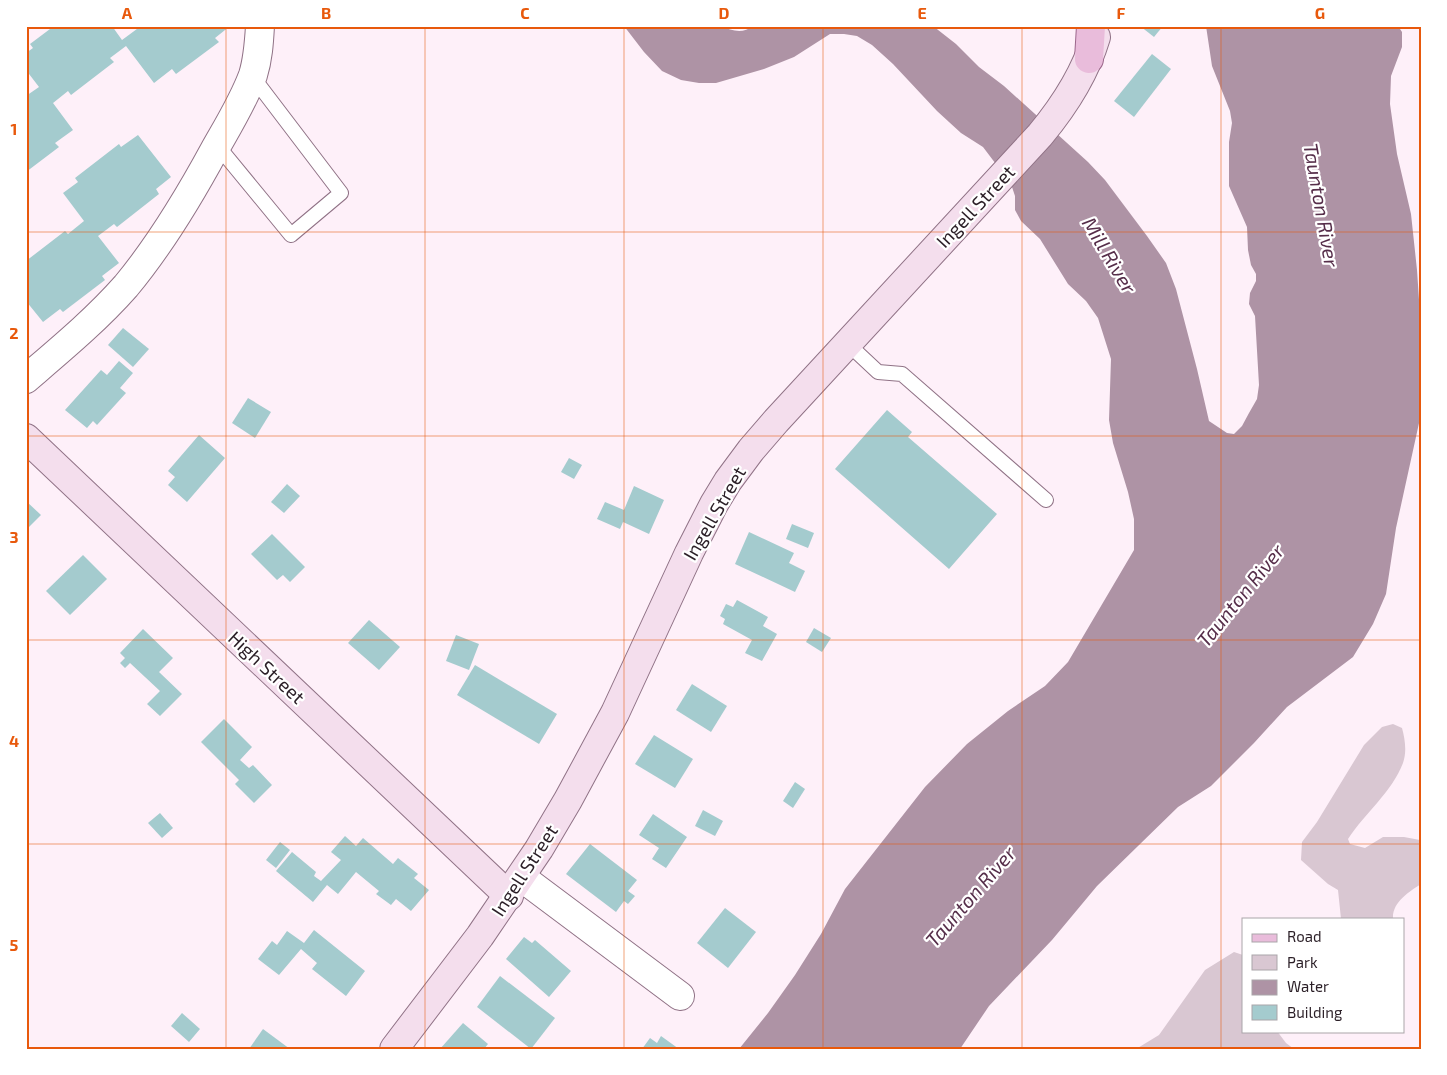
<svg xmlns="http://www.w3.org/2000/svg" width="1447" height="1075" viewBox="0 0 1447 1075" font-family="'Exo 2',sans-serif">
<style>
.green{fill:#d9c7d2}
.water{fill:#ae93a5}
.building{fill:#a4cbce}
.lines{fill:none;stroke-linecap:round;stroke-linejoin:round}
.lane-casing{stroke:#907286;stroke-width:16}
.street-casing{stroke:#907286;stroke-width:30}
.secondary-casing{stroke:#907286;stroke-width:30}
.primary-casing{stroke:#9d688c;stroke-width:30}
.lane{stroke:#fff;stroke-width:14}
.street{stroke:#fff;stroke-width:28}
.secondary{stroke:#f4deed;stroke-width:28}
.primary{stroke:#e9bcdb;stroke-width:28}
.grid{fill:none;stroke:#e8590c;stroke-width:1;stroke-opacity:0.55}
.labels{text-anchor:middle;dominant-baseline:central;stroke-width:4.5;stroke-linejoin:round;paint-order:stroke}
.street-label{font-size:19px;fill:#2b1f27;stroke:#fff}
.water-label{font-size:20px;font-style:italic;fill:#562e4a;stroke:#fff}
.neatline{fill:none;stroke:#e8590c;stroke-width:2}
.grid-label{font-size:16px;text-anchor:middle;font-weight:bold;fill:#e8590c}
</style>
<rect width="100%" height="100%" fill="#fef0f9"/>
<g class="green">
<path d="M1393 724 1402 728C1405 739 1407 752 1403 763 1392 792 1365 813 1348 839L1350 844 1365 848 1383 837H1404L1420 840 1421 884C1409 892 1392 902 1393 919H1341L1338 890 1328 884 1301 860 1302 842 1317 822 1364 745 1382 727Z"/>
<polygon points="1234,952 1243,955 1243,1031 1277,1031 1286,1043 1294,1049 1136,1049 1159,1035 1205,970"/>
</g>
<path class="water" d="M624 26H721C732 31 743 34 753 26H933L956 44 979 67 1004 86 1088 162 1105 180 1147 236 1166 263 1176 289 1197 369 1209 421 1227 433 1234 434 1242 426 1249 413 1257 399 1259 385 1255 316 1249 304 1250 293 1256 281V274L1251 265 1248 250 1247 227 1229 186V142L1232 123 1230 111 1212 66 1206 26H1398L1402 32V47L1391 76 1390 104 1397 154 1411 214 1417 270 1421 329V414L1396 528 1386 594 1373 624 1353 657 1287 707 1254 743 1211 786 1178 807 1097 886 1052 940 989 1006 960 1049H739L768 1013 795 975 821 934 845 889 925 787 967 744 1008 711 1045 686 1068 662 1134 550V519L1128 492 1113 443 1109 420 1111 359 1098 318 1086 301 1068 284 1040 239 1021 221 1015 210V196L1011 184 983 147 961 133 937 111 893 64 872 45 857 36 844 34H830L794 57 764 69 716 83H699L681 80 662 71 644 52Z"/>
<g class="building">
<polygon points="54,26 112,26 122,40 141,26 230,26 215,38 219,42 176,74 172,69 154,83 126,46 110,58 114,62 71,95 68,91 53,103 73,130 55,143 59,147 26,172 26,96 39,87 26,70 26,53 33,48 30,44"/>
<polygon points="1140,26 1163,26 1154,37"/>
<polygon points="1152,54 1171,69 1134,117 1114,101"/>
<polygon points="138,135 171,177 156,189 159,194 117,227 114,224 98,236 119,263 102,276 105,280 63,312 60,309 43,322 26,301 26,261 65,231 68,234 84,221 63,193 78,182 75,178 119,144 121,147"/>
<polygon points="123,328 149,349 133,367 108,345"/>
<polygon points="119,361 133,373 120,388 126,393 97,425 93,421 87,428 65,410 101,370 107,375"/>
<polygon points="248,398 271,412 255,438 232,423"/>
<polygon points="887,410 912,432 908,437 997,514 949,569 835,469"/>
<polygon points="199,435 225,458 187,502 168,485 175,477 168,471"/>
<polygon points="569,458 582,465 574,479 561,472"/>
<polygon points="287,484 300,496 284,513 271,502"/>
<polygon points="634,486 664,500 649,534 623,522 620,529 597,519 605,502 624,510"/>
<polygon points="26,501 41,515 26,530"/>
<polygon points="792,524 814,533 808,548 786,539"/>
<polygon points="749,532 794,553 789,563 805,571 795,592 735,564"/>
<polygon points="272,534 305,567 290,582 283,575 277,580 251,554"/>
<polygon points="83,555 107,579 70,615 46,591"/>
<polygon points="737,600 768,617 763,626 777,634 762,661 745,653 752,640 723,624 725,619 720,616 726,604 733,607"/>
<polygon points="369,620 400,647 379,670 348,643"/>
<polygon points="814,628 831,638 822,652 806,642"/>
<polygon points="143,629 173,658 159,672 182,694 160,716 147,704 160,691 130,663 125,668 120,663 125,658 120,653"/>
<polygon points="456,635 479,644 469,670 446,661"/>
<polygon points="475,665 557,714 539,744 457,695"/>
<polygon points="692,684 727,706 711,732 676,710"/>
<polygon points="224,719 252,747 240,760 249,768 253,765 272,785 254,803 235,784 239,780 201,742"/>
<polygon points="654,735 693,759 675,788 635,764"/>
<polygon points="795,782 805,789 793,808 783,801"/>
<polygon points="703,810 723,821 715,836 695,826"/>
<polygon points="160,813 173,828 162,838 148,823"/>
<polygon points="653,814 687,837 666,868 652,859 659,848 639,835"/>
<polygon points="345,836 356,846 363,838 393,864 398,858 418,874 414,878 429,890 411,911 396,899 391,905 376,894 379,891 356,872 338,894 327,885 313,902 276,871 292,852 316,872 314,876 321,881 341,860 331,852"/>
<polygon points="280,842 290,850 276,868 266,860"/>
<polygon points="590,844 637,880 628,891 635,896 628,904 624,901 616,912 566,874"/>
<polygon points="725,908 756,932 728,968 697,943"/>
<polygon points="314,930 365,971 346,996 312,969 317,963 301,949 279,975 258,959 272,941 277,945 287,931 304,943"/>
<polygon points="524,937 532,943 535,940 571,971 549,997 506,959"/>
<polygon points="500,976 555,1018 531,1049 477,1007"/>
<polygon points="182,1013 200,1029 189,1042 171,1026"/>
<polygon points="463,1023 488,1044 484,1049 440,1049"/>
<polygon points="263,1029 290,1049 249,1049"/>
<polygon points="661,1036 679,1049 642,1049 650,1038 657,1043"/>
</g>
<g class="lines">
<defs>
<g id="lane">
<polyline points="217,145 291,235 341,193 252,76"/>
<polyline points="847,343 878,372 902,374 1046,500"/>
</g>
<g id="street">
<path d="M26 379C61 349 96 320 126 286 161 244 189 197 215 149 228 126 244 100 253 75 258 59 259 43 260 26"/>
<polyline points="521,877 680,996"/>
</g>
<g id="secondary">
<polyline points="26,438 509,896"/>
<path d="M394 1049 480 936 539 849 568 800 615 713 689 553 714 504 728 481 751 450 776 421 1040 135C1065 105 1085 74 1096 37"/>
</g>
<polyline id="primary" points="1089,59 1091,26"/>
</defs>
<use href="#lane" class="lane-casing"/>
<use href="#street" class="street-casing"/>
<use href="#secondary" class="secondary-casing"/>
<use href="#primary" class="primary-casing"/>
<use href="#lane" class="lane"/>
<use href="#street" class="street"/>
<use href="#secondary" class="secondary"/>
<use href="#primary" class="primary"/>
</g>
<path class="grid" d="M226 26V1049M425 26V1049M624 26V1049M823 26V1049M1022 26V1049M1221 26V1049M26 232H1421M26 436H1421M26 640H1421M26 844H1421"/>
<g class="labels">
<g class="street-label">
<text transform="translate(975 206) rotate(-47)">Ingell Street</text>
<text transform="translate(714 513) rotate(-60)">Ingell Street</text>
<text transform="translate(267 667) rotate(43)">High Street</text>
<text transform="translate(524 870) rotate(-57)">Ingell Street</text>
</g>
<g class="water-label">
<text transform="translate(1322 205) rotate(80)">Taunton River</text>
<text transform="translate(1110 255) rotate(59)">Mill River</text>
<text transform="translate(1240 595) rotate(-51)">Taunton River</text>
<text transform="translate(970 896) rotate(-49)">Taunton River</text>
</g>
</g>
<rect width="1447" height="1075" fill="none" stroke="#ffffff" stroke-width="55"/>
<rect x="1242" y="918" width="162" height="115" fill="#ffffff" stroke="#aaa5a9"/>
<rect x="1252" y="934" width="25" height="8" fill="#e9bcdb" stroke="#aaa5a9"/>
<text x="1287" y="942" font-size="15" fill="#2b1f27">Road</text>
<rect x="1252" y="955" width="25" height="15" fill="#d9c7d2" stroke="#aaa5a9"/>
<text x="1287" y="968" font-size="15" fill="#2b1f27">Park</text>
<rect x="1252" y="980" width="25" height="15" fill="#ae93a5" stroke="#aaa5a9"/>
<text x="1287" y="992" font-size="15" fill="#2b1f27">Water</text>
<rect x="1252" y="1005" width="25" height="15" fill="#a4cbce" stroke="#aaa5a9"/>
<text x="1287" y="1018" font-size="15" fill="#2b1f27">Building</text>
<rect x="28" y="28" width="1392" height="1020" class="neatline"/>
<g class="grid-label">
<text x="127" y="19">A</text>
<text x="326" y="19">B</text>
<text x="525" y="19">C</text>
<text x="724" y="19">D</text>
<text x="922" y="19">E</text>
<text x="1121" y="19">F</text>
<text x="1320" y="19">G</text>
<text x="14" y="135">1</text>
<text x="14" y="339">2</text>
<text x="14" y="543">3</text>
<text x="14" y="747">4</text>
<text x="14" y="951">5</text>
</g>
</svg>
